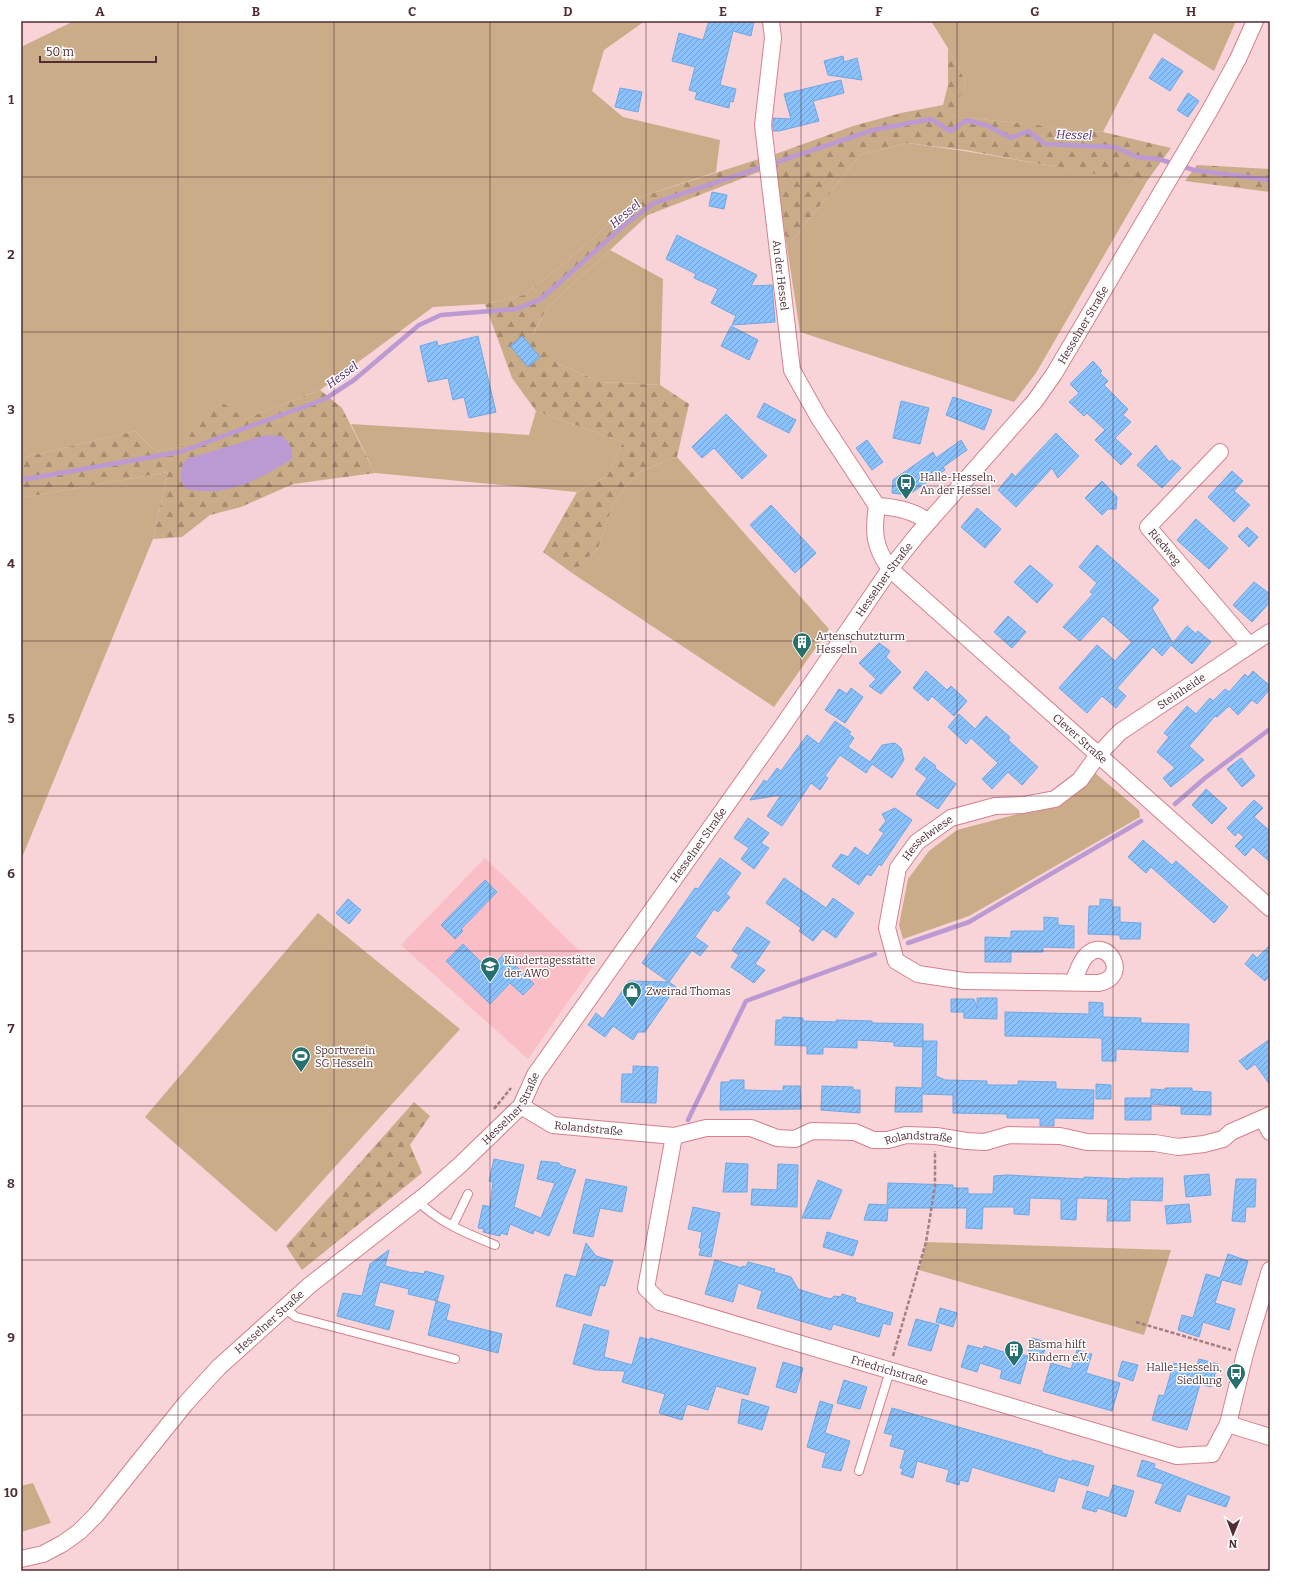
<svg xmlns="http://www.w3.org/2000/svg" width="1291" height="1592" viewBox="0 0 1291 1592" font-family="Bitter,serif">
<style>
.built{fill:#fabfc6}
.green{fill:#caac89}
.forest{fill:url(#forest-firs)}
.water{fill:#bb99d3}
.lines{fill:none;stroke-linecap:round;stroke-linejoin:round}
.stream{stroke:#bb99d3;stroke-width:4.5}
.building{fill:url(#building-hatch);stroke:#70a7e1}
.service-casing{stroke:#d4818e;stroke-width:10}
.minor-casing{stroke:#d4818e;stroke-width:18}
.path{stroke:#a37f84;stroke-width:2.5;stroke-dasharray:4 2;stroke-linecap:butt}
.service{stroke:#fff;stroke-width:8}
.minor{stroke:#fff;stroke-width:16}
.grid{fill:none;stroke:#502d33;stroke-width:1;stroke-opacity:0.55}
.labels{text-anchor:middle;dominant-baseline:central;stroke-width:3;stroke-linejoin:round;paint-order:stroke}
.street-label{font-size:11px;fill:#502d33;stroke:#fff}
.poi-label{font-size:11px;fill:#502d33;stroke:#fff;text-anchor:start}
.water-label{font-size:12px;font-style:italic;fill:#4d2267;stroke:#fff}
.neatline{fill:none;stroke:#502d33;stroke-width:1.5}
.grid-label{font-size:13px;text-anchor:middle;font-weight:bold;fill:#502d33}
</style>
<defs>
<pattern id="forest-firs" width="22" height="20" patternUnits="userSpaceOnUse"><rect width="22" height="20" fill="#caac89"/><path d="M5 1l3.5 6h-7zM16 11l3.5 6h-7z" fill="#a68c71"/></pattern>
<pattern id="building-hatch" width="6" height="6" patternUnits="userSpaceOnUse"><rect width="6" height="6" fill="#8ac2fe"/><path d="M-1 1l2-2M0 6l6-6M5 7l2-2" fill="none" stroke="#739ece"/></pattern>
</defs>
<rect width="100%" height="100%" fill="#f8d3d7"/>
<polygon class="built" points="485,858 594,965 528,1059 401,945"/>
<g class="green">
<polygon points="74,21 645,21 604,50 592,91 623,117 720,140 716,172 640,197 556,270 524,295 485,304 433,307 320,390 245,419 201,411 186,446 155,451 135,431 21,458 21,47"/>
<polygon points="931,21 1236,21 1214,71 1154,33 1103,132 950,116 966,82 948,48"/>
<path d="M907 143C988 153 1067 170 1147 181L1036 373 1014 402 800 332 787 247 860 155Z"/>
<polygon points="610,250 663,279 660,385 600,382 557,363 533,335 547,308"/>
<polygon points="536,411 623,442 607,476 577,492 375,473 351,424 529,435"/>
<polygon points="677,457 829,629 774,707 572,573 598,548 613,504 637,473"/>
<polygon points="168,472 153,539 21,860 21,498"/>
<polygon points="1095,773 1139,810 1140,817 969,916 903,939 899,925 908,879 929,851 957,830 1022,813 1071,794"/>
<polygon points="318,913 460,1029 276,1232 145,1117"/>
<polygon points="926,1242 1171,1250 1144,1335 919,1270"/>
<polygon points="33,1483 51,1523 21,1532 21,1486"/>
</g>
<g class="forest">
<polygon points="948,48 966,82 951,116 1103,132 1171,148 1147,181 1106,176 965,150 907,143 860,155 787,247 773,155 853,126 901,113 943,105 948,85"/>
<polygon points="762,158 764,170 648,215 547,308 533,334 557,363 600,382 660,385 689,404 677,457 637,473 613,504 598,548 572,573 543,552 577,492 607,476 623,442 536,411 512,378 485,304 524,295 556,270 640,197"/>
<polygon points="1197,165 1270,169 1270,192 1185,181"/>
<polygon points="320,390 342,408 375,473 293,484 241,507 210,515 182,537 153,539 168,472 21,498 21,458 135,431 155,451 185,446 201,411 220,401 245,419"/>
<polygon points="414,1102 430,1116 410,1145 422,1173 302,1270 286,1246"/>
</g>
<path class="water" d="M266 435 282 436C290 444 294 448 291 460 254 481 230 497 186 489 177 479 180 469 186 459Z"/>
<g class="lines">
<g class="stream">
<polyline points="1181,166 1194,170 1270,180"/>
<polyline points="21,480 180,452 325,399 354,380 419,325 441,315 516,309 541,299 627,223 654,203 873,130 931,119 950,131 967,120 988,126 1011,138 1028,131 1045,144 1115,147 1137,157 1159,159 1174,164"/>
<polyline points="1175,804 1205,778 1270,729"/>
<polyline points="908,943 969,922 1141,821"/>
<polyline points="688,1120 746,1001 875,954"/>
</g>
</g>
<g class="building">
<polygon points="709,21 754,21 751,36 733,31 720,85 736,89 733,102 730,101 729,108 695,99 697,92 689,90 695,67 672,61 679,33 703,40"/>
<polygon points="843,56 844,62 857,58 862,80 828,75 824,61"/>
<polygon points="1162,58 1183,71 1170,91 1149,78"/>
<polygon points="841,80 844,93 813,101 819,121 779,131 773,131 773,118 791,119 784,94"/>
<polygon points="620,88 642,92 638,112 615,107"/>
<polygon points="1188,93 1199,101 1188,117 1177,110"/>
<polygon points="712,192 727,195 724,209 709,206"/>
<polygon points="677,235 757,275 751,286 772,285 775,322 732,325 736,316 711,303 718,289 694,278 696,274 666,259"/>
<polygon points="731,326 758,340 749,360 721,346"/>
<polygon points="478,336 496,412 469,418 464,397 453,400 448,378 428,382 420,346 437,341 438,346"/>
<polygon points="522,336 540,357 528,367 510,346"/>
<polygon points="1093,361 1102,371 1100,373 1108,381 1104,385 1128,409 1123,415 1131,422 1115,438 1132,454 1121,465 1095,440 1105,430 1087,413 1084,416 1069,402 1079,393 1070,384"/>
<polygon points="953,397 992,410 984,430 946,415"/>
<polygon points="901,401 929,408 920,444 893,438"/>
<polygon points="764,403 796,420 789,433 757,417"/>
<polygon points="726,414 767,456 742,479 714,448 702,458 692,447"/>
<polygon points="1056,433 1079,456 1058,478 1052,468 1016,507 998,490 1012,473 1015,477"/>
<polygon points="867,440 883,462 872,470 856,448"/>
<polygon points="961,440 967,450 943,467 945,470 908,495 892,493 893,480 933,452 936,458"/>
<polygon points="1156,445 1169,462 1172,460 1181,468 1162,488 1137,465"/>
<polygon points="1232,471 1243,481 1234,491 1250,505 1234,522 1208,497"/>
<polygon points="1102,481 1117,497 1116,509 1108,509 1102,515 1085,498"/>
<polygon points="771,505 816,553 795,573 750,525"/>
<polygon points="977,508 1001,529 985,548 961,527"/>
<polygon points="1196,519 1228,548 1209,569 1177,540"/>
<polygon points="1247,527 1258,537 1249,547 1238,536"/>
<polygon points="1097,545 1159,600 1152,608 1173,643 1187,626 1196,634 1198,631 1211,642 1192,664 1171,645 1162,656 1153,647 1117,688 1126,696 1116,708 1102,696 1087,713 1059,688 1097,645 1115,661 1132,642 1103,616 1080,641 1063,627 1093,594 1090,592 1097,583 1079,567"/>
<polygon points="1030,565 1053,585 1037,603 1014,582"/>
<polygon points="1254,582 1270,594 1270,602 1252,622 1233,605"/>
<polygon points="1008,616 1026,632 1012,648 994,632"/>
<polygon points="879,643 890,651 886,657 901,672 881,694 869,686 876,679 859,663"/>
<polygon points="926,671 947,690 951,686 967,701 954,716 932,696 928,701 913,688"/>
<polygon points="1253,671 1270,686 1270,689 1257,704 1252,700 1238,715 1229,706 1217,717 1215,716 1189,746 1204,760 1171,787 1163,778 1175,768 1157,752 1169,737 1164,733 1187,706 1196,714 1210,698 1213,701 1225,689 1229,692 1245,674 1248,677"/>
<polygon points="851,688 863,697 845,723 825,710 839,689 847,694"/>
<polygon points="959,714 975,729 986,716 1010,737 1008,740 1038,767 1022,785 1008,772 992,789 982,779 998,763 971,738 966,744 948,727"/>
<polygon points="835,721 851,732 849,734 854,738 848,747 870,762 882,745 895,743 901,748 904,760 892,778 872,764 866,773 840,755 825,776 828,778 820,790 811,783 782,826 767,816 781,795 750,800 764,780 767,782 777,768 781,771 807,735 819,744"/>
<polygon points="924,757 936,766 935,768 956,784 938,809 916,794 927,778 915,769"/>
<polygon points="1241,758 1255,776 1242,787 1227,769"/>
<polygon points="1206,789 1227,808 1212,824 1192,805"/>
<polygon points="1254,800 1263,808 1254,817 1270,831 1270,862 1253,847 1245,856 1235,846 1244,837 1238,832 1235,836 1227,828"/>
<polygon points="895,808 912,820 881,866 879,864 871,876 867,874 859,885 832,866 841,854 848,857 855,847 868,856 884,833 879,830 886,821 882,814"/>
<polygon points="748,818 769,833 761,843 769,848 754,869 741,859 749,848 734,838"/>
<polygon points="1143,840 1172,865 1176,861 1228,907 1214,923 1151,867 1146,873 1128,857"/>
<polygon points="720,858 741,873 726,894 730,897 718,912 714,909 695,937 708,946 700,956 692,950 669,982 676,987 645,1032 638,1032 633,1040 613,1026 605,1037 588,1025 596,1013 603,1019 629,981 669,982 642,963 695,888 698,889"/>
<polygon points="784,878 826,908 833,898 854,913 836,938 823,929 813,941 799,931 801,928 766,903"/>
<polygon points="485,880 497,892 461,929 463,931 455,939 441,925"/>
<polygon points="348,899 361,910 349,924 336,913"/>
<polygon points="1100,899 1112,900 1112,907 1120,907 1120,922 1141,923 1140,939 1120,939 1120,935 1088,934 1089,906 1100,906"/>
<polygon points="1044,917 1058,918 1058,925 1074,926 1074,948 1043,947 1043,952 1011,952 1011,962 985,962 985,937 1011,938 1011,931 1044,931"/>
<polygon points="747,927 770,942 755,964 765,970 754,983 731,967 739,955 732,950"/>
<polygon points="463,944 489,970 504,954 534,984 523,995 510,983 490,1004 446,961"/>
<polygon points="1270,945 1270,975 1265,981 1245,964 1253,954 1257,958"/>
<polygon points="977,998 997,998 997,1019 964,1018 964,1012 951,1012 951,999 974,999 977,1008"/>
<polygon points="1089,1002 1103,1003 1103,1017 1141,1018 1141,1023 1189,1024 1188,1052 1116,1049 1116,1061 1102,1061 1102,1038 1005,1036 1005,1012 1089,1014"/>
<polygon points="783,1017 803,1018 803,1021 837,1022 836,1020 872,1021 872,1023 923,1024 923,1047 894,1046 894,1042 857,1040 857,1048 823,1047 823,1054 807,1054 807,1046 775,1045 776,1020 781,1020"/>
<polygon points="1270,1039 1270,1085 1255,1064 1247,1070 1239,1061"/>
<polygon points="923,1041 937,1041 936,1076 945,1080 987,1081 987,1085 1018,1085 1018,1081 1056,1082 1056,1089 1094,1090 1093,1119 1054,1118 1054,1126 1040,1126 1040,1118 1007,1118 1007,1114 953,1113 953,1095 922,1094 922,1112 895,1112 896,1087 922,1088"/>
<polygon points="633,1066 658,1067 656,1103 621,1102 622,1074 633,1074"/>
<polygon points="730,1080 744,1080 744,1090 783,1091 783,1086 800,1086 801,1109 720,1110 721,1082 730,1082"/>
<polygon points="1096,1084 1111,1085 1111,1099 1096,1099"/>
<polygon points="822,1086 853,1087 853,1090 860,1090 860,1113 821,1110"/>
<polygon points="1165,1088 1192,1088 1192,1091 1211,1092 1211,1115 1181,1114 1181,1106 1151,1104 1151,1120 1125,1120 1125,1098 1151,1098 1151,1089 1165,1090"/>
<polygon points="494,1159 524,1165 514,1207 541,1218 555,1183 537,1179 541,1161 559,1163 561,1166 576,1170 549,1236 534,1230 533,1234 510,1224 507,1235 501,1233 500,1236 483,1232 484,1229 478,1228 483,1205 490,1207 493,1182 489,1181"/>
<polygon points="726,1163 748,1164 747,1192 723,1192"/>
<polygon points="778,1164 798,1165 797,1207 751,1205 752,1189 777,1190"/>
<polygon points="1209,1174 1211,1195 1186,1197 1184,1176"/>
<polygon points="1007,1175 1084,1179 1084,1177 1130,1179 1130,1178 1163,1178 1162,1201 1130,1200 1130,1221 1107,1221 1108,1199 1077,1198 1076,1220 1061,1219 1061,1199 1030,1198 1029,1215 1014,1214 1014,1207 983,1207 982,1229 966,1228 967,1208 888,1208 887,1221 864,1220 869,1204 887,1205 888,1183 953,1185 953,1188 968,1188 968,1194 993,1194 994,1176"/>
<polygon points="586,1179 627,1187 622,1212 600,1208 593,1237 573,1233"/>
<polygon points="1236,1179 1256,1179 1255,1207 1246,1207 1245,1222 1232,1221"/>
<polygon points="818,1180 842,1190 830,1219 802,1218"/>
<polygon points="1189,1204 1191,1222 1167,1224 1165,1206"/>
<polygon points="693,1207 720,1213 711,1257 699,1255 701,1248 699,1248 702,1232 688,1229"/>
<polygon points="827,1232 858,1241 853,1256 823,1247"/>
<polygon points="586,1243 596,1256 613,1261 605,1286 600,1285 591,1316 556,1306 565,1274 576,1277"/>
<polygon points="389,1250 385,1266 413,1273 413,1272 424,1274 425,1271 444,1276 437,1301 408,1294 409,1289 380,1282 374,1306 394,1311 389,1330 337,1316 343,1293 362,1296 370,1264"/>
<polygon points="1228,1254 1248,1261 1241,1285 1222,1280 1215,1303 1235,1309 1229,1330 1203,1322 1199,1337 1178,1330 1182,1315 1193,1318 1206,1274 1220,1278"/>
<polygon points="715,1260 742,1268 742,1266 746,1267 748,1262 775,1269 774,1272 791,1277 798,1289 823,1297 831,1299 834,1296 841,1297 842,1294 856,1298 855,1302 893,1313 890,1325 883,1323 879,1337 833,1324 831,1330 757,1308 762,1291 738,1283 733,1302 705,1294"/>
<polygon points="436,1301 450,1305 446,1320 502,1334 498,1353 428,1335"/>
<polygon points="940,1308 957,1313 953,1327 936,1322"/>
<polygon points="916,1319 939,1325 931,1351 908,1345"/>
<polygon points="584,1324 609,1331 604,1357 632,1365 640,1337 650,1340 650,1338 756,1368 748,1395 716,1386 708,1410 687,1404 682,1420 659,1413 665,1394 622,1382 625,1371 596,1370 573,1364"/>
<polygon points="1032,1338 1047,1342 1043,1355 1028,1351"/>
<polygon points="968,1345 983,1349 984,1346 1007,1353 1008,1351 1028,1356 1020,1384 1000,1378 1002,1370 980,1363 977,1372 961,1367"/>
<polygon points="1077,1350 1092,1354 1086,1373 1120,1383 1112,1411 1043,1391 1051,1363 1071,1369"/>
<polygon points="1199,1359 1218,1364 1211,1387 1200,1384 1187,1430 1152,1420 1159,1395 1164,1396 1174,1363 1196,1369"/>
<polygon points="1122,1361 1138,1365 1133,1381 1118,1376"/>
<polygon points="783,1362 803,1368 796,1393 776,1387"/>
<polygon points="844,1380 867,1387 860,1409 837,1403"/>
<polygon points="742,1399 769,1407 762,1430 738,1423"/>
<polygon points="820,1401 833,1405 825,1433 850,1441 841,1471 822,1467 826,1453 807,1447"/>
<polygon points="892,1408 1042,1451 1042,1453 1072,1462 1072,1460 1094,1466 1088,1486 1058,1477 1054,1492 972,1467 968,1482 960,1480 959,1485 946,1481 949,1470 917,1461 913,1478 901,1474 903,1469 900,1468 905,1450 890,1446 893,1435 884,1433"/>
<polygon points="1142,1460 1155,1464 1154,1468 1230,1497 1226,1507 1187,1494 1180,1512 1155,1503 1163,1484 1137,1476"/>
<polygon points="1113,1485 1134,1491 1126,1517 1098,1508 1096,1512 1082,1508 1087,1491 1109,1498"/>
</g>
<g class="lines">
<defs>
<g id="service">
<path d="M418 1201C438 1222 468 1234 495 1245"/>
<polyline points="453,1225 468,1194"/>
<polyline points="284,1308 296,1317 455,1359"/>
<polyline points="859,1471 890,1371"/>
</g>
<g id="minor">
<path id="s1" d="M771 21 773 38 763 125 792 370 819 418 877 506C873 532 874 547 890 569L1270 908"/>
<path id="s2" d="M1220 452 1148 527 1249 645"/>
<path d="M877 506C895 507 914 510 928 522"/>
<path id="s3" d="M1073 982C1077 974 1080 961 1087 955 1107 935 1132 978 1098 983L964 981 918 974 896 961 887 928 898 868 917 842 951 818 995 806 1023 805 1055 799 1080 780 1098 755 1120 732 1270 632"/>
<path id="s4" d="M521 1106 553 1125 674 1136 706 1128H751L777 1138 795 1139 812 1131 855 1132 873 1140H888L906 1135 936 1136 966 1141 985 1142 1009 1135 1060 1136 1087 1142 1155 1143 1178 1147 1204 1144 1223 1139 1231 1132 1270 1115"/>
<polyline points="1263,1119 1270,1132"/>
<path id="s5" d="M674 1136 646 1288 660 1302 1177 1456 1212 1454 1228 1424 1245 1354 1270 1270"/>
<polyline points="1228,1424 1270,1437"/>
<path id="s6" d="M21 1559 43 1554 62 1544 79 1532 96 1515 186 1403 219 1367 310 1285 428 1193 460 1165 521 1106 535 1075 784 724 890 569 917 535 1035 401 1054 374 1210 110 1238 59 1255 21"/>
</g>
</defs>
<use href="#service" class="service-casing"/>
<use href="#minor" class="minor-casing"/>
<g class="path">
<polyline points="494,1109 511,1088"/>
<polyline points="1136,1322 1231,1350"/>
<polyline points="893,1356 926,1242 935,1186 935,1151"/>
</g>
<use href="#service" class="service"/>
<use href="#minor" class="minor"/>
</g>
<path class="grid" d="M178 21V1571M334 21V1571M490 21V1571M646 21V1571M801 21V1571M957 21V1571M1113 21V1571M21 177H1270M21 332H1270M21 486H1270M21 641H1270M21 796H1270M21 951H1270M21 1106H1270M21 1260H1270M21 1415H1270"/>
<defs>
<symbol id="bus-pin" viewBox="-11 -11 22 30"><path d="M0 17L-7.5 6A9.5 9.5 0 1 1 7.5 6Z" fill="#26706d" stroke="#fff"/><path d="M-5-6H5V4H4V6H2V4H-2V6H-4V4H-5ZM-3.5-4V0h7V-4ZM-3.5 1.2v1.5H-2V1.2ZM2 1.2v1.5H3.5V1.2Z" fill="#fff"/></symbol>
<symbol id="building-pin" viewBox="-11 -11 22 30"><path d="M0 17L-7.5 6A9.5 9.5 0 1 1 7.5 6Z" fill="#26706d" stroke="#fff"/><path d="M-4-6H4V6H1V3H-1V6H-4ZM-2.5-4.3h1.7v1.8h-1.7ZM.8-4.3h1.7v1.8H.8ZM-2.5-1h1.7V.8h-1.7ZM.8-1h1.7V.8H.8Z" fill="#fff"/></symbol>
<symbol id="school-pin" viewBox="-11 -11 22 30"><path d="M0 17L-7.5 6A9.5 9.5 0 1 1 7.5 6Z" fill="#26706d" stroke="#fff"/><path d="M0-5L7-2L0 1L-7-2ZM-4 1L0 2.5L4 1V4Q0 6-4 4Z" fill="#fff"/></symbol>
<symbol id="shop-pin" viewBox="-11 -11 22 30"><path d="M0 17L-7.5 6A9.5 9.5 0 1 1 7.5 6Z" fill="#26706d" stroke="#fff"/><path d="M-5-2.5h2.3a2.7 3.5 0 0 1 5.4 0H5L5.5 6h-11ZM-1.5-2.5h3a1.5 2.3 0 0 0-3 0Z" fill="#fff"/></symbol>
<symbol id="stadium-pin" viewBox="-11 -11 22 30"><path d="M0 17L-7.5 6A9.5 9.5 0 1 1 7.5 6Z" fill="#26706d" stroke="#fff"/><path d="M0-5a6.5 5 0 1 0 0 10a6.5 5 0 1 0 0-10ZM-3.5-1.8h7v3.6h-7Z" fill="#fff"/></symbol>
</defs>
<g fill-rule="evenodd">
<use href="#bus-pin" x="895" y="472" width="22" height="30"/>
<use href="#building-pin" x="791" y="631" width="22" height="30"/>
<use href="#school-pin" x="479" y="955" width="22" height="30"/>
<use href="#shop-pin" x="621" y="980" width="22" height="30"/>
<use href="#stadium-pin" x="290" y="1045" width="22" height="30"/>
<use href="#building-pin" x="1003" y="1339" width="22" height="30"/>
<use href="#bus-pin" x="1225" y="1362" width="22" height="30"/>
</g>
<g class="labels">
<g class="street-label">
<text stroke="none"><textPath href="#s1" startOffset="256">An der Hessel</textPath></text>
<text stroke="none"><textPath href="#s6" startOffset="1645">Hesselner Straße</textPath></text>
<text stroke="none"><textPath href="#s2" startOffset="130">Riedweg</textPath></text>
<text stroke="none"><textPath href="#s6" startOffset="1321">Hesselner Straße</textPath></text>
<text stroke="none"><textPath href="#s3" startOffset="744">Steinheide</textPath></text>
<text stroke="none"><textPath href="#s1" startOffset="833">Clever Straße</textPath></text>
<text stroke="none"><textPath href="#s3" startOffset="439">Hesselwiese</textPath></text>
<text stroke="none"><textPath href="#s6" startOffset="997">Hesselner Straße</textPath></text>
<text stroke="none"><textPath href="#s6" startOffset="673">Hesselner Straße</textPath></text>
<text stroke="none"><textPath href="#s4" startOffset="73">Rolandstraße</textPath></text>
<text stroke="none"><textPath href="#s4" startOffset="410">Rolandstraße</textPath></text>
<text stroke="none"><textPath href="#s6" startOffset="349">Hesselner Straße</textPath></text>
<text stroke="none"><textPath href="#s5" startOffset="414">Friedrichstraße</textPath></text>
</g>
<g class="poi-label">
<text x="920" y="477">Halle-Hesseln,<tspan x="920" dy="13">An der Hessel</tspan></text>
<text x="816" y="636">Artenschutzturm<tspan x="816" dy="13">Hesseln</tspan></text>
<text x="504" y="960">Kindertagesstätte<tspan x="504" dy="13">der AWO</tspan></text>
<text x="646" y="991">Zweirad Thomas</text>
<text x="315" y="1050">Sportverein<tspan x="315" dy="13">SG Hesseln</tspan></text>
<text x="1028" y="1344">Basma hilft<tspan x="1028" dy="13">Kindern e.V.</tspan></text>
<text x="1222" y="1367" text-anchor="end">Halle-Hesseln,<tspan x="1222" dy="13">Siedlung</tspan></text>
</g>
<g class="water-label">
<text transform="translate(1074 135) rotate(2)">Hessel</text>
<text transform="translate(625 214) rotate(-40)">Hessel</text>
<text transform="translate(342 375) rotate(-36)">Hessel</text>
</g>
</g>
<rect width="1291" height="1592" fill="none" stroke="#ffffff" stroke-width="44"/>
<g transform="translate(1233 1534) rotate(181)" stroke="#ffffff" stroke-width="3" paint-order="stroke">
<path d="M0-3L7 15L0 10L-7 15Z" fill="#502d33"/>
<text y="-6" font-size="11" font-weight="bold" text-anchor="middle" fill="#502d33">N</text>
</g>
<path d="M40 56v6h116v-6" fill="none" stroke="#502d33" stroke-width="2"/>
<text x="46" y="56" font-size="12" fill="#502d33" stroke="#ffffff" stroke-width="3" paint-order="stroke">50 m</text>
<rect x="22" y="22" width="1247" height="1548" class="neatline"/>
<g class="grid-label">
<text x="100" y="16">A</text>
<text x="256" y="16">B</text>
<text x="412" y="16">C</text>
<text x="568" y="16">D</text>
<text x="723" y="16">E</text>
<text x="879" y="16">F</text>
<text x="1035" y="16">G</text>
<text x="1191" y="16">H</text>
<text x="11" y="104">1</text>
<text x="11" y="259">2</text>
<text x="11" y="414">3</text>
<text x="11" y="568">4</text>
<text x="11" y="723">5</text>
<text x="11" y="878">6</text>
<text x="11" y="1033">7</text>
<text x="11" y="1188">8</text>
<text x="11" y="1342">9</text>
<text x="11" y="1497">10</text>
</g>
</svg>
